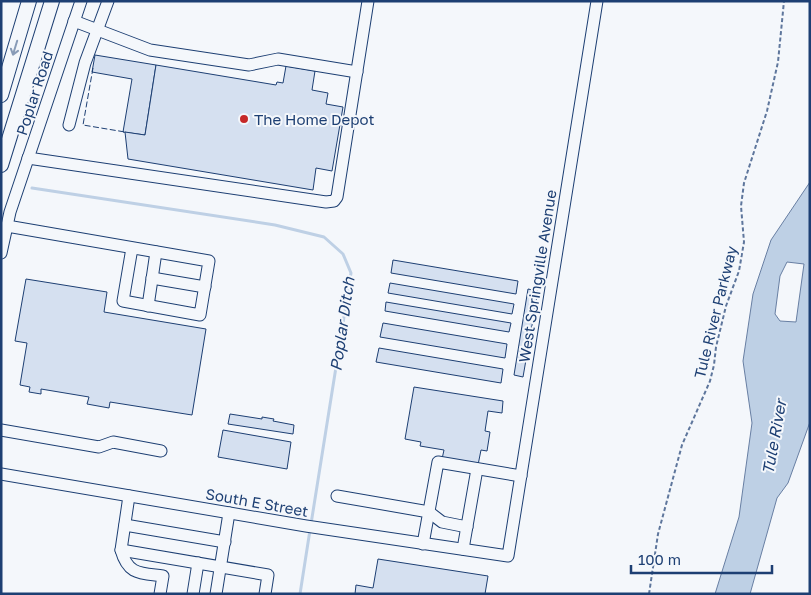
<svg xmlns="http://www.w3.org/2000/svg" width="811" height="595" viewBox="0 0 811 595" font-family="'Golos Text',sans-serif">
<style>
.water{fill:#bed0e5;stroke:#687fa3;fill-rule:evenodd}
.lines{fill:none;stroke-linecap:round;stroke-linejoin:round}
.stream{stroke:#bed0e5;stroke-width:3}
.building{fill:#d5e0f0;stroke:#1d3f73}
.minor-casing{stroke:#1d3f73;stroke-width:13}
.major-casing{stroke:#1d3f73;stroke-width:16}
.path{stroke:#5e769c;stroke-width:2;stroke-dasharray:4 2.5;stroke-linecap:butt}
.minor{stroke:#f4f7fb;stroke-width:11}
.major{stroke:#f4f7fb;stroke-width:14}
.fence{stroke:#1d3f73;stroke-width:1;stroke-dasharray:6 2.5;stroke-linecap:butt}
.oneway{stroke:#889bb7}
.poi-dot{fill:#c62828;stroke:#f4f7fb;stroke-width:2}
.labels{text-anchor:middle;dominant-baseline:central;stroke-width:4;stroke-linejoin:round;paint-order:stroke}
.street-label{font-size:15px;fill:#1d3f73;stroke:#f4f7fb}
.poi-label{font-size:15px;fill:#1d3f73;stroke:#f4f7fb;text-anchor:start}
.water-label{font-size:16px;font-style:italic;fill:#1d3f73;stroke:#f4f7fb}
</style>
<rect width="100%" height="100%" fill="#f4f7fb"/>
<path class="water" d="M810 182V422L788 483 777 498 750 594H715L739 517 752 423 743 361 753 294 771 240ZM787 262 804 264 796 322 780 321 775 314 780 276Z"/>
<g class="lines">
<g class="stream">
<polyline points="32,188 275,225 324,237 343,254 351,273 311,524"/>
<polyline points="300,594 310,530"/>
</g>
</g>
<g class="building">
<polygon points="95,55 156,65 145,135 123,132 132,79 92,72"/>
<polygon points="156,65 276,85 277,82 283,83 286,66 315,71 312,90 328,93 326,104 343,107 332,171 316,168 313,190 128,159 125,132 145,135"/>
<polygon points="393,260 518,281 516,294 391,273"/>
<polygon points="26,279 107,292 104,312 206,329 192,415 110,402 109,408 87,404 89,397 41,389 41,394 29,392 30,387 20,385 27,343 15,341"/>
<polygon points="390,283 514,304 512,314 388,293"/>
<polygon points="528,289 538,291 523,377 514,375"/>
<polygon points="386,302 511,323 509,332 385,311"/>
<polygon points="383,323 507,344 505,358 380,337"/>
<polygon points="379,348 503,369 501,383 376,362"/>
<polygon points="414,387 503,401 502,413 488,411 485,431 490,432 487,451 481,450 478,465 442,459 444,450 420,446 421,442 405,439"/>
<polygon points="230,414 262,419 262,417 274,419 273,421 294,425 293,434 228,424"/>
<polygon points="223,430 291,442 287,469 218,457"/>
<polygon points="378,559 488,576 485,594 355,594 356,585 373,588"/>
</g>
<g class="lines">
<defs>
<g id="minor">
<polyline points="74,21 150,50 249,65 278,59 357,72"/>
<polyline points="69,125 85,63 108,1"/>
<polyline points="28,158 326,202 334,201 337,197 368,1"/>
<polyline points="7,226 209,261 200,315 123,301 132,248"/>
<polyline points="1,253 10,212 81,1"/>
<polyline points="152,278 205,287"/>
<polyline points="148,306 156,252"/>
<polyline points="1,430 99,447 113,442 161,451"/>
<polyline points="1,474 306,526 508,556 597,1"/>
<path d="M129 496 121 550C128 575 140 573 163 576L160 594"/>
<polyline points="337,496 429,512 442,522 467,527"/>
<polyline points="125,525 225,542"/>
<polyline points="423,544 438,462 521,476"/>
<polyline points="463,549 477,469"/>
<polyline points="121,550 268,575 265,594"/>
<polyline points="193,594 198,563"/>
<polyline points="216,594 229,513"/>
</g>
<g id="major">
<polyline points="1,95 29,1"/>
<polyline points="1,165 52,1"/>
</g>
</defs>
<use href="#minor" class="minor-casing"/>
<use href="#major" class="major-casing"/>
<polyline class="path" points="649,594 658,534 682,445 710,381 714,365 716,347 726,306 739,271 744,242 741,206 744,183 767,111 778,62 784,1"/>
<use href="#minor" class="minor"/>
<use href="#major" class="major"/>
<polyline class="fence" points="93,68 83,125 125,132"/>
</g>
<defs><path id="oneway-shaft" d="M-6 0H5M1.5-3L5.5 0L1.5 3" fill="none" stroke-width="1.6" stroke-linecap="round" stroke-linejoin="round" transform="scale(1.25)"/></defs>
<use class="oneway" href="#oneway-shaft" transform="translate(15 48) rotate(107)"/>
<circle class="poi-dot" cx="244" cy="119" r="5"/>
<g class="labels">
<g class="street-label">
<text transform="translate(34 93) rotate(-72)">Poplar Road</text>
<text transform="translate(537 276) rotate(-81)">West Springville Avenue</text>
<text transform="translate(715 312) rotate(-76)">Tule River Parkway</text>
<text transform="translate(257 502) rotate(10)">South E Street</text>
</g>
<g class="poi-label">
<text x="254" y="119">The Home Depot</text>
</g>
<g class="water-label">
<text transform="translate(342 324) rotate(-82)">Poplar Ditch</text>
<text transform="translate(774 437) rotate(-80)">Tule River</text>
</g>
</g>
<rect width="811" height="595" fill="none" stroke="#1d3f73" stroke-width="5"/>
<path d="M631 565v8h141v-8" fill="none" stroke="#1d3f73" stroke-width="2.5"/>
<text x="638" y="565" font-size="15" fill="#1d3f73" stroke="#f4f7fb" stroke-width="4" paint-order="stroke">100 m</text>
</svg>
